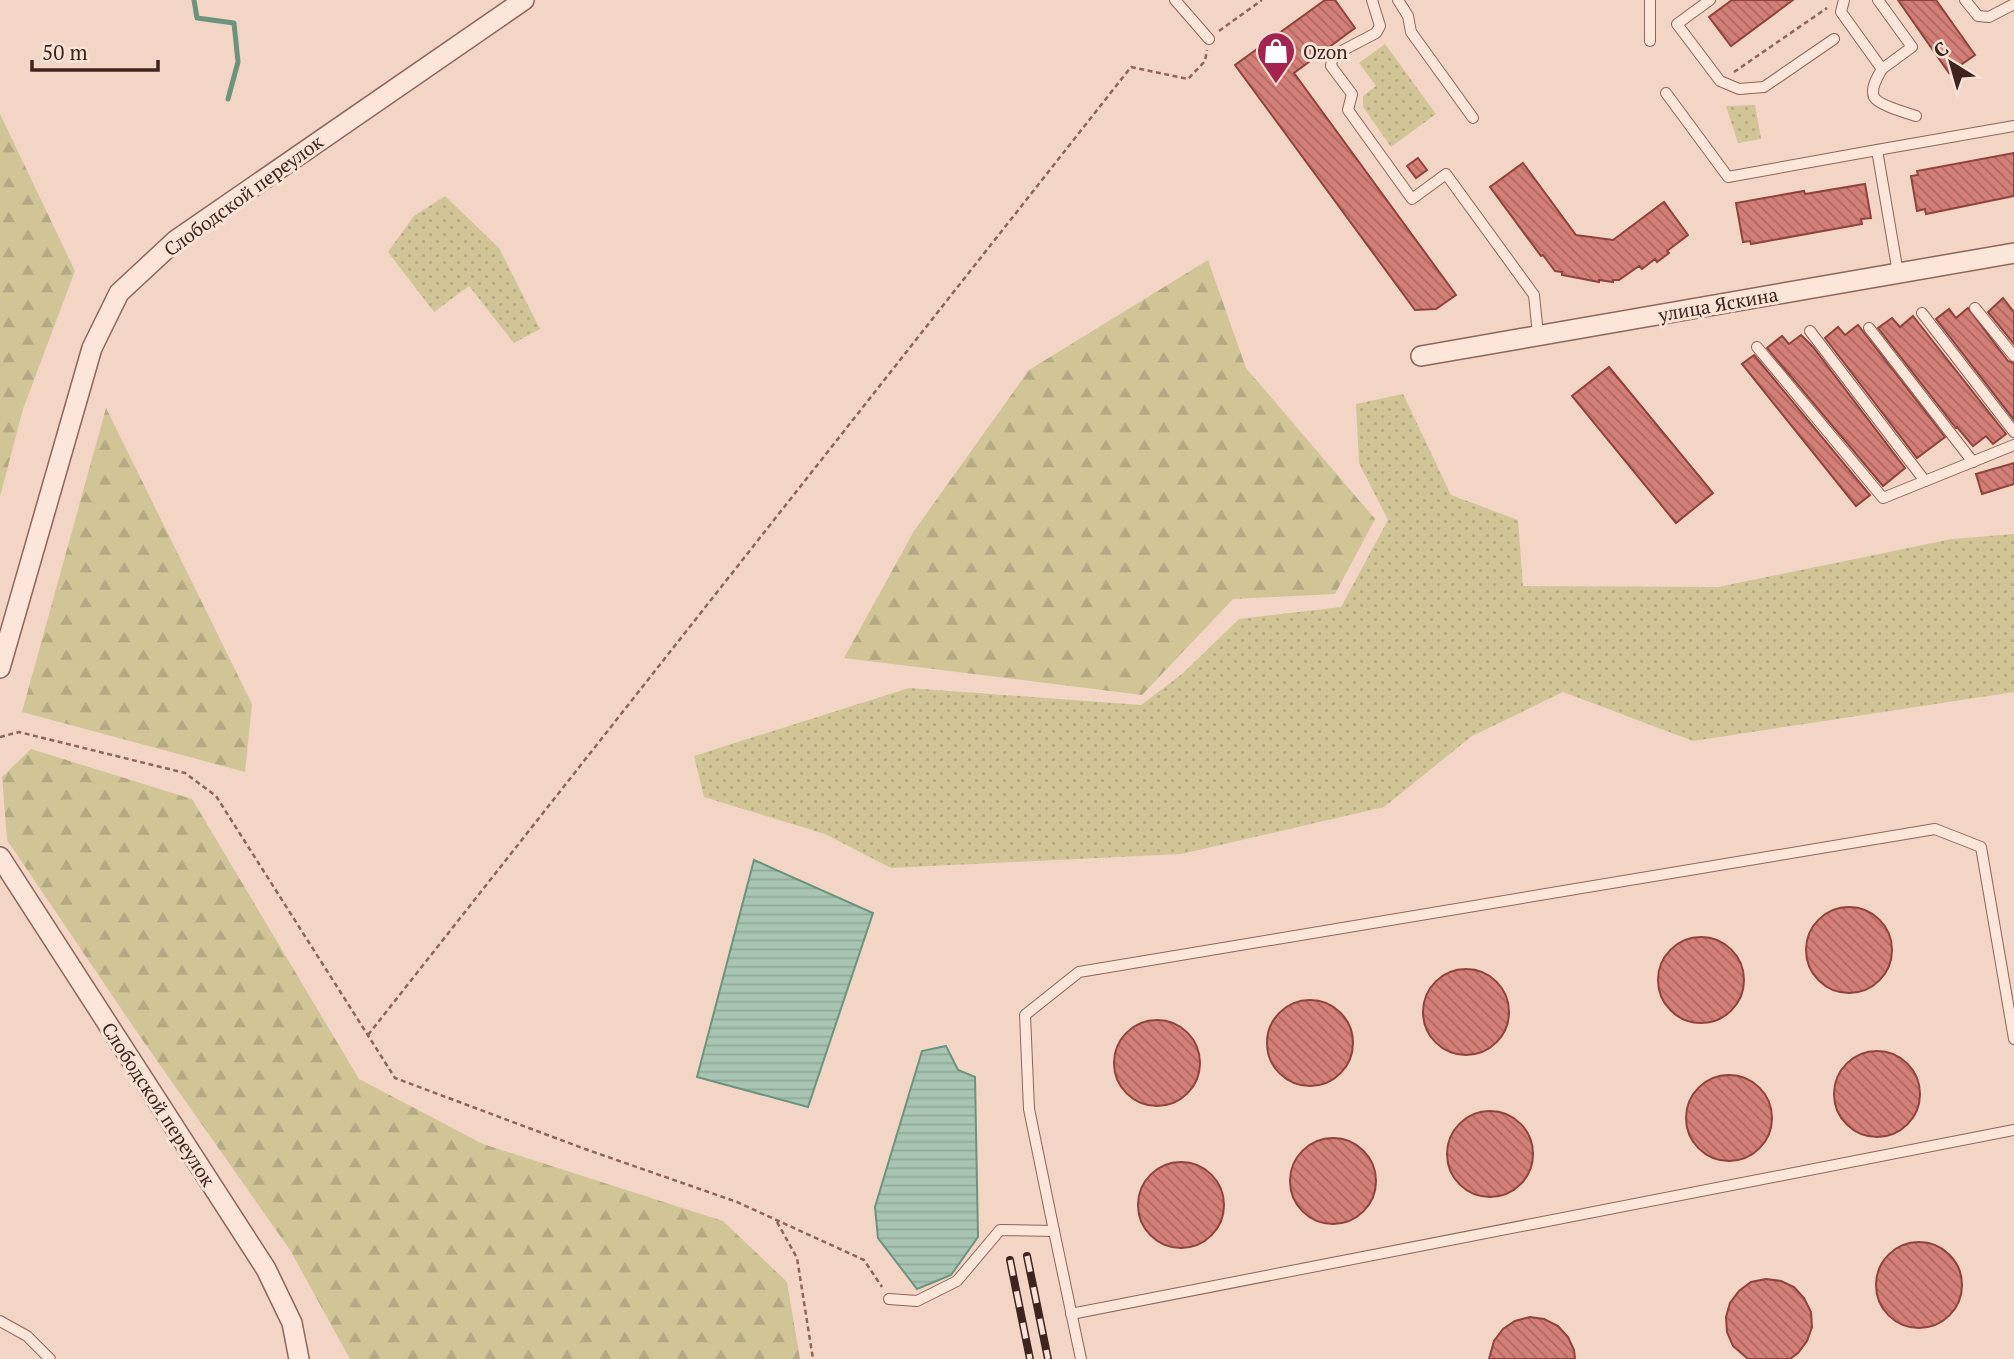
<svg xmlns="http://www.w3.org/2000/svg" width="2014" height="1359" viewBox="0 0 2014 1359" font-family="'PT Serif',serif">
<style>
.green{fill:url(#green-dots)}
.forest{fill:url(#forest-firs)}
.water{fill:url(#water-rules);stroke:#6c947d;stroke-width:2}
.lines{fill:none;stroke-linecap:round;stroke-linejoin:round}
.stream{stroke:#6c947d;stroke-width:5}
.building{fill:url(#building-back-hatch);stroke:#90423d;stroke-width:2}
.lane-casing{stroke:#8f6459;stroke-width:12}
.street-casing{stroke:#8f6459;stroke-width:22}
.path{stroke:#8f6459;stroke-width:2.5;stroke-dasharray:5 3.5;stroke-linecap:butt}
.lane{stroke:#fbe6d9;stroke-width:10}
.street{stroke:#fbe6d9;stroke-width:19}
.rail-casing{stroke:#3e231e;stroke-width:8}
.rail{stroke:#f8e3d5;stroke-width:5;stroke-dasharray:16;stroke-linecap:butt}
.labels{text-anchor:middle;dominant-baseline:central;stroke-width:6;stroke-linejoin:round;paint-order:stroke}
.poi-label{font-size:19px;fill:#3e231e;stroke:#f8e3d5;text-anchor:start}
.street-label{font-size:19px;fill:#3e231e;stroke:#f8e3d5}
</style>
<defs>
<pattern id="green-dots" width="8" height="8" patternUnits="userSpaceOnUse" patternTransform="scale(1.75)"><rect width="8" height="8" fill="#d1c597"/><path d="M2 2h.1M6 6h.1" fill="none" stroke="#b4a982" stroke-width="1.8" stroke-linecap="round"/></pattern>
<pattern id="forest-firs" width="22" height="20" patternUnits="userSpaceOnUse" patternTransform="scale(1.75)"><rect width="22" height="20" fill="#d1c597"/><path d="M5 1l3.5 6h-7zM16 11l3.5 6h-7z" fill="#b4a982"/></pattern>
<pattern id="water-rules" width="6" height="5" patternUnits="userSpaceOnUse" patternTransform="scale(1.75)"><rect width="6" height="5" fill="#a7c5b2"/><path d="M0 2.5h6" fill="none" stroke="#91a999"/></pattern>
<pattern id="building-back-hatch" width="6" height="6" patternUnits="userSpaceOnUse" patternTransform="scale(1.75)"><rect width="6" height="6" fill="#d37f78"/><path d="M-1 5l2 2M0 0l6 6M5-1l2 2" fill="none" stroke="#ad6862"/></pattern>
</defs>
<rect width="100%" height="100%" fill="#f2d5c5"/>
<g class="green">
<polygon points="1385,44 1436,114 1391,147 1363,107 1363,96 1376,86 1359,63"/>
<polygon points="1755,105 1761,139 1738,143 1726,106"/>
<polygon points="445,196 499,248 540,329 514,343 469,286 434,312 388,252 414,216"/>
<polygon points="1403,394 1451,495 1518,520 1523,586 1718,587 1952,539 2014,534 2014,692 1693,741 1563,692 1472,736 1384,807 1181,854 891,868 825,834 704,797 694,756 909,688 1141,705 1182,674 1239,619 1341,607 1388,520 1359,463 1356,404"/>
</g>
<g class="forest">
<polygon points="0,114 75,271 23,409 0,497"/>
<polygon points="1208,260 1246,368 1375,519 1335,594 1233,599 1142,695 844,658 914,531 1029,370"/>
<polygon points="106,408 252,704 245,772 22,712"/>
<polygon points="31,749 192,799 359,1079 483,1144 723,1221 787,1282 800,1359 350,1359 290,1250 141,1038 7,840 2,777"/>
</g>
<g class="water">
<polygon points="754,860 873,913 808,1107 697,1077"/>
<polygon points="946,1046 958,1070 975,1077 978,1237 951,1275 917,1289 878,1238 875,1207 922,1051"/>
</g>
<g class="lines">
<polyline class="stream" points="194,0 197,18 234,23 238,62 228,99"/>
</g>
<g class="building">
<polygon points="1325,0 1335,0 1355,28 1294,73 1456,295 1436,309 1415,310 1235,65"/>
<polygon points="1732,0 1793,0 1731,46 1709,17"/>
<polygon points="1898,0 1936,0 1975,55 1949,73"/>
<polygon points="2014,153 2014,196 1926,214 1925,209 1917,211 1911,176 1918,175 1917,171"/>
<polygon points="1418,158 1427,170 1416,178 1407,166"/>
<polygon points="1523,163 1576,235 1613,240 1664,202 1688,235 1667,251 1669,253 1657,262 1655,259 1642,269 1639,266 1619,280 1613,280 1613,282 1599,280 1599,282 1562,275 1562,272 1555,271 1543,255 1541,256 1490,187"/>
<polygon points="1865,184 1871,218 1861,219 1862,224 1751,244 1750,241 1743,242 1736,203 1804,191 1805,194"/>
<polygon points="2003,298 2014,312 2014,344 1988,312"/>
<polygon points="1968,308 2008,361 2014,363 2014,420 1936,319 1949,309 1956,318"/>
<polygon points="1913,316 2006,434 1993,444 1986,436 1973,446 1957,427 1956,428 1878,328 1892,318 1900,327"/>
<polygon points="1858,325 1945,437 1917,458 1825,338 1838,327 1845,335"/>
<polygon points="1801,335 1813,347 1905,468 1883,486 1767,348 1782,336 1789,344"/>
<polygon points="1754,355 1870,495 1856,506 1742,364"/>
<polygon points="1609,367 1713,493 1676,523 1572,396"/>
<polygon points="2014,463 2014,484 1982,494 1976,474"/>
<circle cx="1849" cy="950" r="43"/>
<circle cx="1701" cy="980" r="43"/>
<circle cx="1466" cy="1012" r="43"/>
<circle cx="1310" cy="1043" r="43"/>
<circle cx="1157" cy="1063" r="43"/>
<circle cx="1877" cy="1094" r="43"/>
<circle cx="1729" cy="1118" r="43"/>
<circle cx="1490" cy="1154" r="43"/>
<circle cx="1333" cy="1181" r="43"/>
<circle cx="1181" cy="1205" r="43"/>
<circle cx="1919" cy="1285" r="43"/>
<polygon points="1766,1279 1781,1281 1794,1287 1804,1298 1811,1312 1812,1327 1807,1341 1798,1353 1790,1359 1748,1359 1733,1346 1727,1332 1726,1317 1730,1303 1739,1291 1751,1282"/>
<polygon points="1530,1317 1544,1319 1558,1326 1568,1337 1574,1350 1575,1359 1489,1359 1494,1341 1503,1329 1515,1321"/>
</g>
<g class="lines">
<defs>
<g id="lane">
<polyline points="1175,0 1209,39"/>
<polyline points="1372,0 1380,26 1376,33 1336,54 1332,60 1331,66 1352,94 1348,110 1412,199 1446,174 1534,295 1538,335"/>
<polyline points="1398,0 1408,16 1411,32 1473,118"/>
<polyline points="1710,0 1677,24 1720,81 1739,89 1764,87 1834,39"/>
<path d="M1844 0 1841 12 1882 69C1878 76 1870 88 1874 97 1878 105 1907 113 1916 116"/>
<polyline points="1878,0 1912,47 1882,69"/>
<polyline points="1965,0 1978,16 1989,17 2014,4"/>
<polyline points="1650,41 1650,0"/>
<polyline points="1666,93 1728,177 1877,150"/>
<polyline points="1898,273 1877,150 2014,126"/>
<polyline points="1975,308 2014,356"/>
<polyline points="1922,313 2014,432"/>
<polyline points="1869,328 1973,462"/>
<polyline points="1810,331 1925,481"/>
<polyline points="1757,347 1883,498 2014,445"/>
<polyline points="1054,1231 1029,1109 1025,1015 1079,972 1935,829 1981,847 2014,1039"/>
<polyline points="889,1299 917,1301 957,1281 1000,1230 1054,1231 1081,1359"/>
<polyline points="1071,1314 2014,1130"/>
<polyline points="0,1321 27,1336 50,1359"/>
</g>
<g id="street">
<polyline points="1421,356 2014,253"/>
<polyline points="0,668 92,348 119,293 176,240 524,0"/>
<polyline points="0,857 266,1269 292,1323 299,1359"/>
</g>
</defs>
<use href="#lane" class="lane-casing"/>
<use href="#street" class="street-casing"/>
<g class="path">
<polyline points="1219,31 1262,0"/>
<polyline points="1734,72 1827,8"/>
<polyline points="0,737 19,732 185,773 216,796 395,1078 585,1149 737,1202 864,1260 882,1287"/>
<polyline points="368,1035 1131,67 1188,79 1205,61 1207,50"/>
<polyline points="777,1222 797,1258 813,1359"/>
</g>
<use href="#lane" class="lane"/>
<use href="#street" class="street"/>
<defs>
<g id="rail">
<polyline points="1027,1256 1048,1359"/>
<polyline points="1010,1260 1030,1359"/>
</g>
</defs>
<use href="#rail" class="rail-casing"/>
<use href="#rail" class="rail"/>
</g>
<defs>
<symbol id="shop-pin" viewBox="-11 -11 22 30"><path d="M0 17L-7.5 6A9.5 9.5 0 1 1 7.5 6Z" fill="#a3244f" stroke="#f8e3d5"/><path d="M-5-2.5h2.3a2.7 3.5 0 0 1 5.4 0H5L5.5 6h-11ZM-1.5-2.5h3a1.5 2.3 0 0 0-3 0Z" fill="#fff"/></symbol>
</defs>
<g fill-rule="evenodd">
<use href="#shop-pin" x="1254" y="29" width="44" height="60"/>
</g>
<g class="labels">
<g class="poi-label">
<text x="1303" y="51">Ozon</text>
</g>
<g class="street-label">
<text transform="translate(243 195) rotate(-36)">Слободской переулок</text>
<text transform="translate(1718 304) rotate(-10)">улица Яскина</text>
<text transform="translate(159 1104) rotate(57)">Слободской переулок</text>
</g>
</g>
<g transform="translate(1951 63) rotate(323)" stroke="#f8e3d5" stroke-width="5" paint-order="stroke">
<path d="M0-5L12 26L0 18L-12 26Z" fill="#3e231e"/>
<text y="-10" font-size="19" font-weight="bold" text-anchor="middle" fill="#3e231e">С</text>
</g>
<path d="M32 60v10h126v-10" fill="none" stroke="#3e231e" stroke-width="3.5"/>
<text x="42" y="60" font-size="21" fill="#3e231e" stroke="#f8e3d5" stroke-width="5" paint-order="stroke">50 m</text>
</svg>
